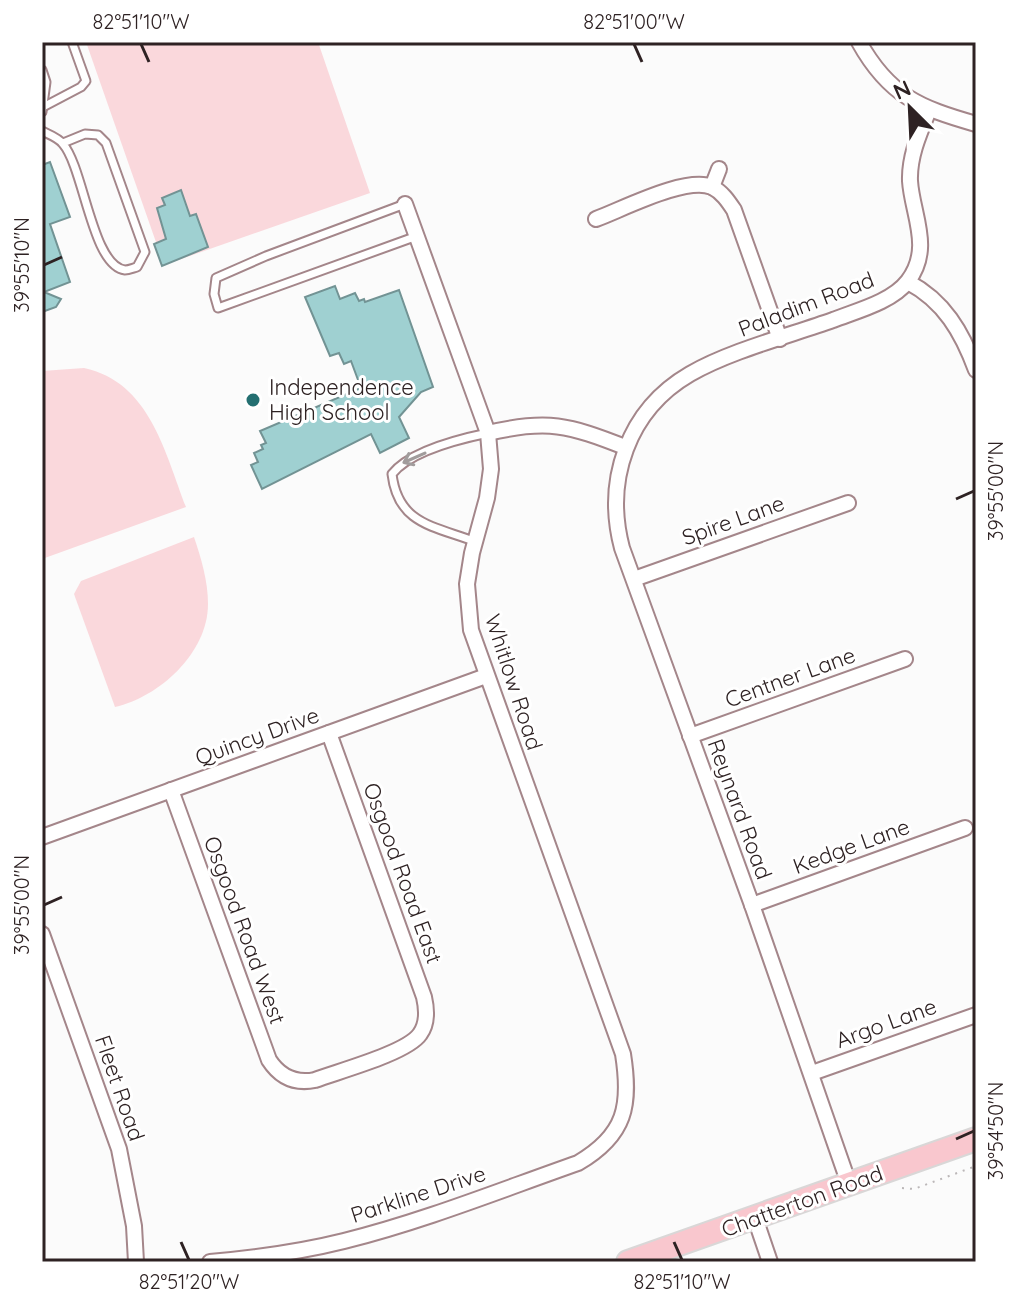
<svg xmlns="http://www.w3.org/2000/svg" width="1018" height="1304" viewBox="0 0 1018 1304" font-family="Quicksand,sans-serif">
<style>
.green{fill:#fad8dc}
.building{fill:#9fd0d1;stroke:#729394;stroke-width:2}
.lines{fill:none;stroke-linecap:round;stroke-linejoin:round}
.service-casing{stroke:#a4868a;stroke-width:11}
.minor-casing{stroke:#a4868a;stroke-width:18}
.primary-casing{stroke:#d9d7d7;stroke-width:26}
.path{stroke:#bbb7b8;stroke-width:2;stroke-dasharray:2 6;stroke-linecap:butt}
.service{stroke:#fff;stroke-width:7}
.minor{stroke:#fff;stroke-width:14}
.primary{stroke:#f9c7ce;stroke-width:22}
.oneway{stroke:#a19c9c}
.ticks{fill:none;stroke:#2e2223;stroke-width:3}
.poi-dot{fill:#246f71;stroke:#fff;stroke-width:3}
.labels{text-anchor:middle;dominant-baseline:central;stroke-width:6;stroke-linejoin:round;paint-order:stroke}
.street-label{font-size:22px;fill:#2e2223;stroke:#fff}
.poi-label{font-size:22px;fill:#2e2223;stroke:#fff;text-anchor:start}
.neatline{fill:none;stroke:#2e2223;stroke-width:3}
.ticks-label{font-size:20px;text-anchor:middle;fill:#2e2223}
</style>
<rect width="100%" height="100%" fill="#fbfbfb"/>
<g class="green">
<polygon points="86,42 318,42 370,193 164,265"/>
<path d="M84 368C150 382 165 453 186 507L42 559V371Z"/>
<path d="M194 537C201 558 208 581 208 604 208 653 159 697 115 707L74 594 81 581Z"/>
</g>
<g class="building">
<polygon points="50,162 70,217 50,224 70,282 44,292 61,299 56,307 42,312 42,165"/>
<polygon points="181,190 190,216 196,214 208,247 162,266 154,244 166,239 157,208 165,205 162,198"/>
<polygon points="335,286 340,299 355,293 359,301 364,299 365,302 399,290 433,387 421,392 399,417 409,438 380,453 371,434 262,489 251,465 258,462 254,453 263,449 261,445 266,443 260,431 361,388 351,361 344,364 339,353 330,356 305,297"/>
</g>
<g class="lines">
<defs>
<g id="service">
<polyline points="42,70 46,82 42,112"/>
<polyline points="43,107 81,87 86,81 72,42"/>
<path d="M42 131C48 134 59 138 63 144 84 168 92 266 125 270 129 270 133 268 137 267L145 252 106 143 98 135 85 134 63 143"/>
<polyline points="405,204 266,256 216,278 214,294 218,308 417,236"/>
<path d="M476 542C435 526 398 525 392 474 410 451 459 439 488 433"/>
</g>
<g id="minor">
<path d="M859 42C889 96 920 108 976 124"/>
<polyline points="712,187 719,169"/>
<path d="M596 219C623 209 686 176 712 187 722 192 728 201 734 210L780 339"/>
<path d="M908 282C944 301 962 332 976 370"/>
<path d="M488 433C547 419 569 425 625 447"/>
<polyline points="634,579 848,503"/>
<polyline points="690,736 905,659"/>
<path d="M171 790 269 1060C280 1077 295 1084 315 1080 339 1071 407 1053 420 1034 428 1023 427 1010 424 997L329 733"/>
<polyline points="42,837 486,676"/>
<polyline points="752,905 965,828"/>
<polyline points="42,934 119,1149 134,1226 136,1262"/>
<polyline points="812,1073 976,1015"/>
<path d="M849 1184 752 905 622 548C604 480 628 410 690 374 730 351 788 336 833 320 856 311 892 302 908 281 933 248 912 214 910 181 909 156 920 132 929 110"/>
<polyline points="755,1218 770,1262"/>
<path d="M210 1262C255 1258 300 1252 344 1241 424 1221 501 1190 578 1163 626 1135 631 1105 623 1054L471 630 467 584 472 553 487 498 491 469 488 433 405 204"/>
</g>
<polyline id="primary" points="628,1262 976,1139"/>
</defs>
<use href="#service" class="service-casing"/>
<use href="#minor" class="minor-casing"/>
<use href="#primary" class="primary-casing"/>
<polyline class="path" points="902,1188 914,1189 976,1166"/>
<use href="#service" class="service"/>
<use href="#minor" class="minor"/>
<use href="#primary" class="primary"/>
</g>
<defs><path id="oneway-shaft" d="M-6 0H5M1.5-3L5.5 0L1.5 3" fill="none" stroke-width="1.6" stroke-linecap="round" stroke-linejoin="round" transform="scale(2)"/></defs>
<use class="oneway" href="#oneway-shaft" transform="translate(414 458) rotate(156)"/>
<path class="ticks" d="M141 44 149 62M634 44 642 62M44 265 62 257M956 499 974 491M44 905 62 897M956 1139 974 1131M181 1242 189 1260M674 1242 682 1260"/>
<circle class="poi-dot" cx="253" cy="400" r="8"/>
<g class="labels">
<g class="street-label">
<text transform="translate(806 304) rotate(-21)">Paladim Road</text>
<text transform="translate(733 520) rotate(-20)">Spire Lane</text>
<text transform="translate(790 677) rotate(-20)">Centner Lane</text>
<text transform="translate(514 682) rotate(72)">Whitlow Road</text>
<text transform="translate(257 736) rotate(-20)">Quincy Drive</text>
<text transform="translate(740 809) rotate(70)">Reynard Road</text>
<text transform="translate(851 846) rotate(-20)">Kedge Lane</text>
<text transform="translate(403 873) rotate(70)">Osgood Road East</text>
<text transform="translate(245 930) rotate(70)">Osgood Road West</text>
<text transform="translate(886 1023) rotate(-20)">Argo Lane</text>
<text transform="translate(120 1088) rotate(71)">Fleet Road</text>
<text transform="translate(418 1194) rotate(-18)">Parkline Drive</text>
<text transform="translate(802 1201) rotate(-20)">Chatterton Road</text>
</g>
<g class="poi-label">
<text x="269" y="387">Independence<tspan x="269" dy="25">High School</tspan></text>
</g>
</g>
<rect width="1018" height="1304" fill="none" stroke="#ffffff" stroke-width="88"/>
<g transform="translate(910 108) rotate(336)" stroke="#ffffff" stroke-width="6" paint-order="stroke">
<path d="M0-6L14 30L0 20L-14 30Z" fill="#2e2223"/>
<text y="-12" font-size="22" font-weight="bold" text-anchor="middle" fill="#2e2223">N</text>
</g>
<rect x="44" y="44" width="930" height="1216" class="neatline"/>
<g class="ticks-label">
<text x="141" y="29">82°51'10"W</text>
<text x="634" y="29">82°51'00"W</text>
<text transform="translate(22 265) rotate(-90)" y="7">39°55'10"N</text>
<text transform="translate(996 491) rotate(-90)" y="7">39°55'00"N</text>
<text transform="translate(22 905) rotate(-90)" y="7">39°55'00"N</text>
<text transform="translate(996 1131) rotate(-90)" y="7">39°54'50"N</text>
<text x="189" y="1289">82°51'20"W</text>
<text x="682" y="1289">82°51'10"W</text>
</g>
</svg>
